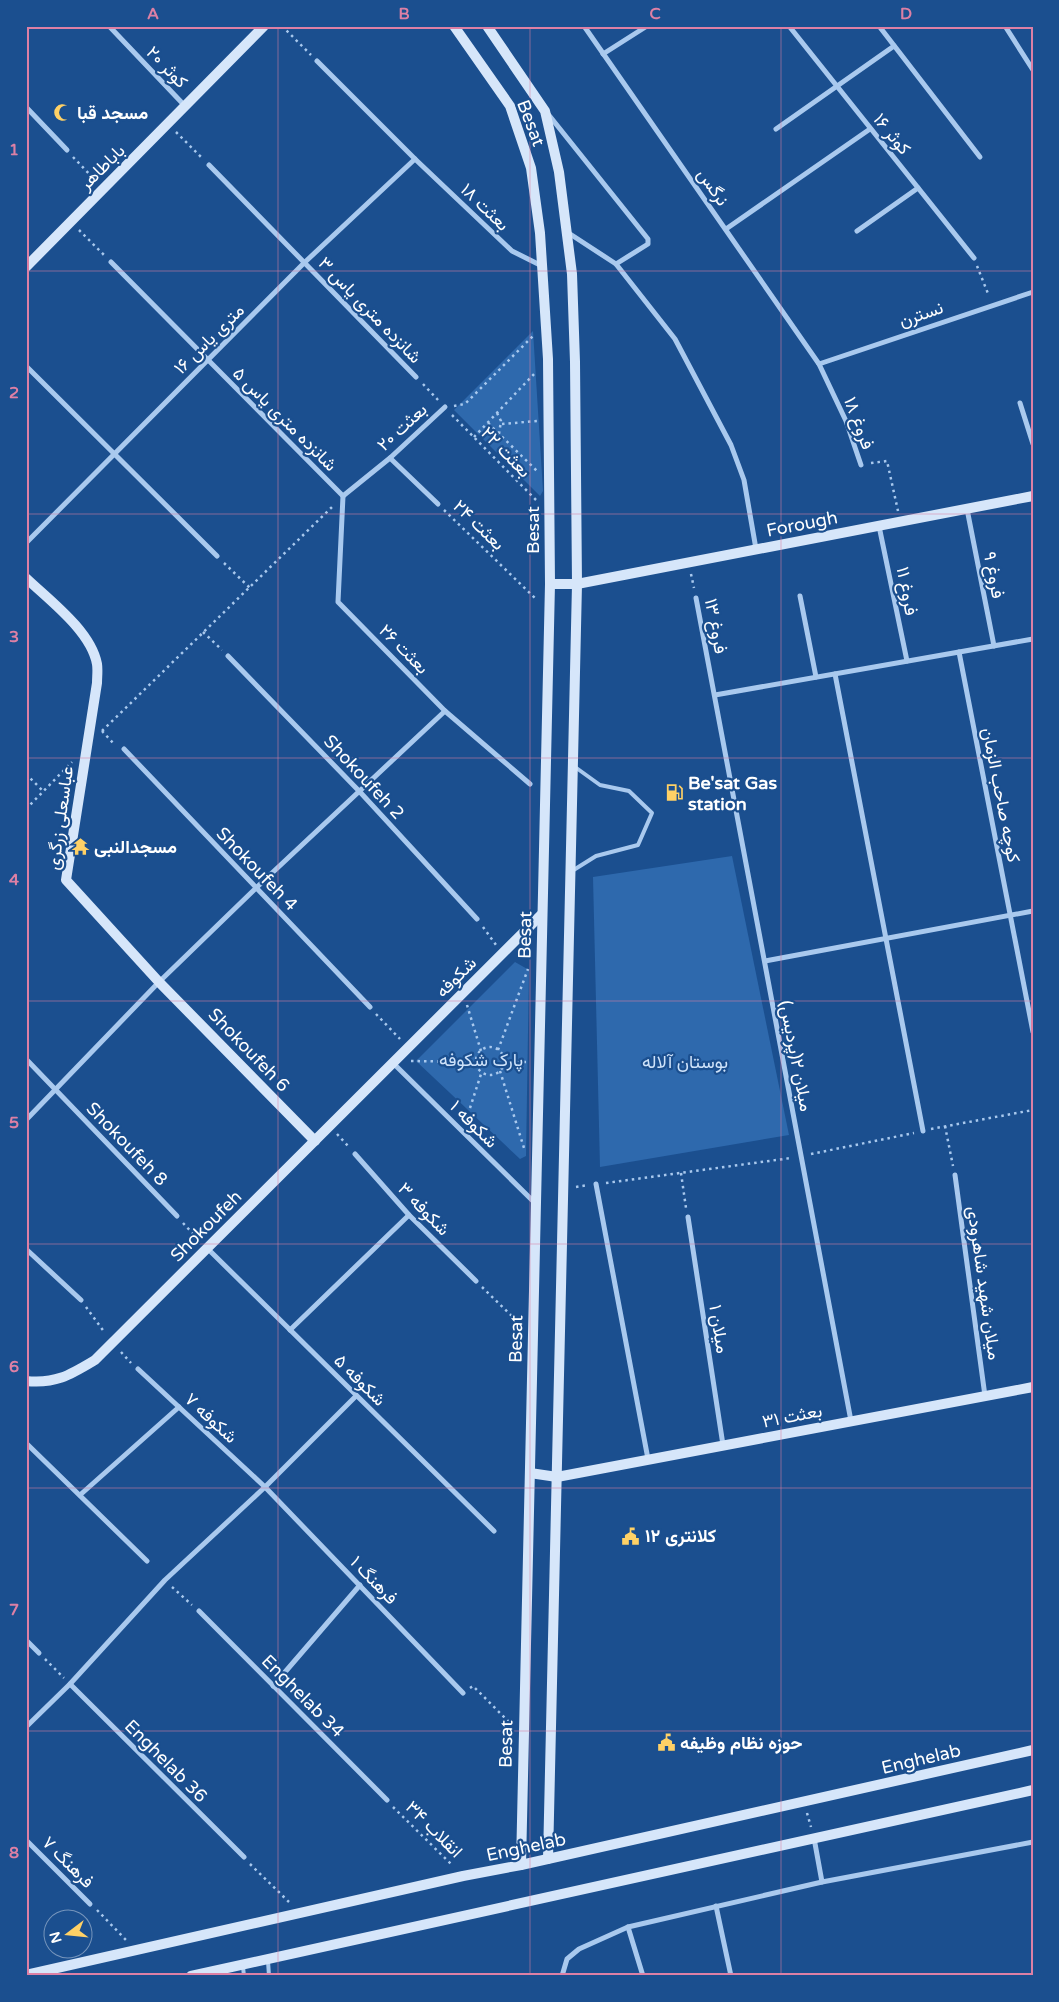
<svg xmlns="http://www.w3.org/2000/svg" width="1059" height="2002" viewBox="0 0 1059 2002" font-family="'Varela Round',Vazirmatn,sans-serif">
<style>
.green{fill:#2e69ad}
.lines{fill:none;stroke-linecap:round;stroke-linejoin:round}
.path{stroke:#a9c9ee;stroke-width:2.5;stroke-dasharray:2.5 4;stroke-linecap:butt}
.lane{stroke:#a9c9ee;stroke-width:4}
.street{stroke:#a9c9ee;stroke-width:5}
.secondary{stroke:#d6e6fa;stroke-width:10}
.grid{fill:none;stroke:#dd80a5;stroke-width:1;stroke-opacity:0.55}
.labels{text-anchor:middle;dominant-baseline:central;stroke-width:4.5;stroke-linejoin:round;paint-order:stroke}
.street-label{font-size:18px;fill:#fff;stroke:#1b4f8f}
.poi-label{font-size:18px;font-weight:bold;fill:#fff;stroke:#1b4f8f;text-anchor:start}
.park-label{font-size:18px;fill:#cfe3fa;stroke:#1b4f8f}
.neatline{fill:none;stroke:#dd80a5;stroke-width:2}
.grid-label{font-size:16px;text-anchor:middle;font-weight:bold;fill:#dd80a5}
</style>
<rect width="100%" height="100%" fill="#1b4f8f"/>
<g class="green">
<polygon points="533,331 543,491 540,496 454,410"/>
<polygon points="732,856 789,1135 600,1167 593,877"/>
<polygon points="515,962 529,970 526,1156 520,1159 416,1061"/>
</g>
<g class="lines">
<g class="path">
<polyline points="282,26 311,55"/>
<polyline points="176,132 202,158"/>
<polyline points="73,157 95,180"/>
<polyline points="79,230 105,256"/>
<polyline points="977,266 989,296"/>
<polyline points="423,384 438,400"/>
<polyline points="454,406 465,404 534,335"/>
<polyline points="497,413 501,421 499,434"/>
<polyline points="452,415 536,500"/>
<polyline points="488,423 537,471"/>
<polyline points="502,424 537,421"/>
<polyline points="474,437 535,373"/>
<polyline points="871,463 887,461 898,511"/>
<polyline points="444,510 537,600"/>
<polyline points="224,563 250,588"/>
<polyline points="691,574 694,588"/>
<polyline points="203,632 222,650"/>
<polyline points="102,731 333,506"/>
<polyline points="102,731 115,745"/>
<polyline points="26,774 44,792"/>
<polyline points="26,809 72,762"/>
<polyline points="483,927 496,945"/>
<polyline points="467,1005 481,1051"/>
<polyline points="376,1014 400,1039"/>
<circle cx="490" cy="1061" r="14"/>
<polyline points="498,1050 528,969"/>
<polyline points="411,1061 477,1062"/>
<polyline points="504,1062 527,1062"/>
<polyline points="500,1071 524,1148"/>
<polyline points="470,1108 482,1071"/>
<polyline points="945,1126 953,1166"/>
<polyline points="931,1129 1033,1110"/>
<polyline points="337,1134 349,1147"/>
<polyline points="811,1154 914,1133"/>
<polyline points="681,1173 686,1208"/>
<polyline points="606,1183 791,1158"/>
<polyline points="576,1187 588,1185"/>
<polyline points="183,1223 198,1239"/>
<polyline points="482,1287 521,1325"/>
<polyline points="86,1307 105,1333"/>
<polyline points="121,1352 131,1363"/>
<polyline points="172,1587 192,1605"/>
<polyline points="45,1659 64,1678"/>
<polyline points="470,1688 473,1686 511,1724"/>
<polyline points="393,1807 453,1866"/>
<polyline points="807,1813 811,1827"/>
<polyline points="250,1864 289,1902"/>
<polyline points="97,1910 126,1940"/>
</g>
<g class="lane">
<polyline points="572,871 596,856 638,845 652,813 629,791 600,785 575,767"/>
<polyline points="268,1961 269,1976"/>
<polyline points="243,1967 244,1976"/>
</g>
<g class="street">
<polyline points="109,26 185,106"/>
<polyline points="584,26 819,364 846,421 861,465"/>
<polyline points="789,26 974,258"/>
<polyline points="879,26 980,157"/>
<polyline points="1005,26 1033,70"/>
<polyline points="603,54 647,26"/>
<polyline points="317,61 415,159 512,251 542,266"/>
<polyline points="26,107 67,150"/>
<polyline points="548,114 648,239 648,244 616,264"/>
<polyline points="776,129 894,46"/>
<polyline points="209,165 416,377"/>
<polyline points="726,229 870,129"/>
<polyline points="857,231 918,188"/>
<polyline points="567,232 616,264 675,339 731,445 744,480 756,549"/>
<polyline points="111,262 343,496"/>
<polyline points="819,364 1033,292"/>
<polyline points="26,366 217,556"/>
<polyline points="1020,403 1033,444"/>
<polyline points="390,458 438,504"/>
<polyline points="343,496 338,602 445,711 530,784"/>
<polyline points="343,496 390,458 445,407"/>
<polyline points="967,509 994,646"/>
<polyline points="879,526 907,661"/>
<polyline points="26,543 304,263 415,159"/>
<polyline points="800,596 816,677"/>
<polyline points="696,598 851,1421"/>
<polyline points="959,652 1033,1032"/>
<polyline points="228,656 360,792 477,919"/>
<polyline points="835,674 923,1131"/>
<polyline points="715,695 1033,639"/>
<polyline points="124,749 370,1007"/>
<polyline points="765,961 1033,911"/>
<polyline points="26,1059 177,1216"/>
<polyline points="393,1063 535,1203"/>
<polyline points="26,1120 159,982 256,888 445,711"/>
<polyline points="355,1154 409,1215 476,1281"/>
<polyline points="955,1175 985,1396"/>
<polyline points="596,1184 648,1459"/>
<polyline points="688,1217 723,1445"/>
<polyline points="207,1248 494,1531"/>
<polyline points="26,1249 81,1300"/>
<polyline points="290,1330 409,1215"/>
<polyline points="138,1369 265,1487 463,1693"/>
<polyline points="26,1443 147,1561"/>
<polyline points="80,1495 179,1407"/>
<polyline points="199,1611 387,1800"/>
<polyline points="26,1640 39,1653"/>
<polyline points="70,1684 244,1857"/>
<polyline points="273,1686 360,1585"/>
<polyline points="26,1727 70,1684 165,1580 265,1487 356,1396"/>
<polyline points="814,1838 822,1882"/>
<polyline points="26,1840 90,1904"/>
<polyline points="716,1906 731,1976"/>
<polyline points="628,1927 643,1976"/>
<polyline points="562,1976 567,1959 579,1949 628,1927 822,1882 1033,1842"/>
</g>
<g class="secondary">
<polyline points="454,26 510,106 531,168 540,233 548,359 550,584 521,1865"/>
<polyline points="487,26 545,111 559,172 572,274 575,362 577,584 548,1859"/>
<polyline points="26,267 264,26"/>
<path d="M26 578C49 600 91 631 97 664 98 670 97 677 97 683L66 880 159 982 315 1141"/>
<polyline points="550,584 577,584 1033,496"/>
<path d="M26 1381C56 1384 70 1375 95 1360L542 914"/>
<polyline points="530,1473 557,1477 1033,1387"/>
<polyline points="26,1975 463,1876 521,1865 1033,1750"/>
<polyline points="191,1976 1033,1790"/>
</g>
</g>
<path class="grid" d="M278 26V1976M530 26V1976M781 26V1976M26 271H1033M26 514H1033M26 758H1033M26 1001H1033M26 1244H1033M26 1488H1033M26 1731H1033"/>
<defs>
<symbol id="mosque-bare" viewBox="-9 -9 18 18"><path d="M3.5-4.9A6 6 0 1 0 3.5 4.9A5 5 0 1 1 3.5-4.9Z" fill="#ffd166" stroke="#1b4f8f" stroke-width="2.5" paint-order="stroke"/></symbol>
<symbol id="fuel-bare" viewBox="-9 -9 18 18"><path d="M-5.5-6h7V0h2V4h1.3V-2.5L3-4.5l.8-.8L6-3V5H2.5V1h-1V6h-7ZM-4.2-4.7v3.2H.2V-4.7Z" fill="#ffd166" stroke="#1b4f8f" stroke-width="2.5" paint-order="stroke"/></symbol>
<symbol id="temple-bare" viewBox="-9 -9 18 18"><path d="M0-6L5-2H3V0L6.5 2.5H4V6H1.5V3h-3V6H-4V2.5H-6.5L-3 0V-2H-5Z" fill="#ffd166" stroke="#1b4f8f" stroke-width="2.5" paint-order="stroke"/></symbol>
<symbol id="civic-bare" viewBox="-9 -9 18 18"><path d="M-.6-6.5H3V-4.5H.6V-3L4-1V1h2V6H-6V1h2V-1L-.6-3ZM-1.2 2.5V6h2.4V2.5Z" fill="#ffd166" stroke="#1b4f8f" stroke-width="2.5" paint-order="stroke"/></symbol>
</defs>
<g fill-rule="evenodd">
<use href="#mosque-bare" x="50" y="100" width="25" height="25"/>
<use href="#fuel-bare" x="662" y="780" width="25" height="25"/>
<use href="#temple-bare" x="68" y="834" width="25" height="25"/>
<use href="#civic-bare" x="618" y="1524" width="25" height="25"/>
<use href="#civic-bare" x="654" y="1730" width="25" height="25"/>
</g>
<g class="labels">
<g class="street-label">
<text transform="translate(167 67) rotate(46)">کوثر ۲۰</text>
<text transform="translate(531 123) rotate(69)">Besat</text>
<text transform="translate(892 134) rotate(51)">کوثر ۱۶</text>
<text transform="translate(102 167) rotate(-45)">باباطاهر</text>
<text transform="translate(713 187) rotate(55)">نرگس</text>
<text transform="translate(485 207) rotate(44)">بعثت ۱۸</text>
<text transform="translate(370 310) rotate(46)">شانزده متری یاس ۳</text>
<text transform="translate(921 314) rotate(-19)">نسترن</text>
<text transform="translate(209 339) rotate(-45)">۱۶ متری یاس</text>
<text transform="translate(285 419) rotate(45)">شانزده متری یاس ۵</text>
<text transform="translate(859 423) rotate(69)">فروغ ۱۸</text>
<text transform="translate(402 427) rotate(-43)">بعثت ۲۰</text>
<text transform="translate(506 452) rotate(46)">بعثت ۲۲</text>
<text transform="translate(802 524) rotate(-11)">Forough</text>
<text transform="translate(479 525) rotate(44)">بعثت ۲۴</text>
<text transform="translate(533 530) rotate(-90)">Besat</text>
<text transform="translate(994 575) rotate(79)">فروغ ۹</text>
<text transform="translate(907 591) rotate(79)">فروغ ۱۱</text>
<text transform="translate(716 626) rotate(79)">فروغ ۱۳</text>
<text transform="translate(404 649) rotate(45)">بعثت ۲۶</text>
<text transform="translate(364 777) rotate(47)">Shokoufeh 2</text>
<text transform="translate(1001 795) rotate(79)">کوچه صاحب الزمان</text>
<text transform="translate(60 818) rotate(-82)">عباسعلی زرگری</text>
<text transform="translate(257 869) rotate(46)">Shokoufeh 4</text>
<text transform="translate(525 935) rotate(-89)">Besat</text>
<text transform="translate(456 977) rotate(-45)">شکوفه</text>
<text transform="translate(249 1050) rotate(46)">Shokoufeh 6</text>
<text transform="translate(796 1056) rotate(79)">میلان ۲(پردیس)</text>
<text transform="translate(474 1124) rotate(45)">شکوفه ۱</text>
<text transform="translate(127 1144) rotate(46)">Shokoufeh 8</text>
<text transform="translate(424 1209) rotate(46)">شکوفه ۳</text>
<text transform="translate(206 1226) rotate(-45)">Shokoufeh</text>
<text transform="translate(984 1283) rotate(82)">میلان شهید شاهرودی</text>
<text transform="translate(719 1329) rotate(81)">میلان ۱</text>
<text transform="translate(516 1339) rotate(-89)">Besat</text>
<text transform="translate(360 1380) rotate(45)">شکوفه ۵</text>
<text transform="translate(792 1416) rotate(-11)">بعثت ۳۱</text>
<text transform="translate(211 1418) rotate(43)">شکوفه ۷</text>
<text transform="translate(374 1580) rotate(46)">فرهنگ ۱</text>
<text transform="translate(303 1696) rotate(45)">Enghelab 34</text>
<text transform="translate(506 1744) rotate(-89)">Besat</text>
<text transform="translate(921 1759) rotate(-13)">Enghelab</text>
<text transform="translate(166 1761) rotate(45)">Enghelab 36</text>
<text transform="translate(434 1829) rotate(45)">انقلاب ۳۴</text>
<text transform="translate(526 1847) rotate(-12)">Enghelab</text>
<text transform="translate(68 1862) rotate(45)">فرهنگ ۷</text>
</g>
<g class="poi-label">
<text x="77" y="113">مسجد قبا</text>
<text x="688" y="783">Be'sat Gas<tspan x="688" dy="21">station</tspan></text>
<text x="94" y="847">مسجدالنبی</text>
<text x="645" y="1536">کلانتری ۱۲</text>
<text x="680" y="1743">حوزه نظام وظیفه</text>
</g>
<g class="park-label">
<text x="481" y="1060">پارک شکوفه</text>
<text x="685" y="1062">بوستان آلاله</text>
</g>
</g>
<rect width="1059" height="2002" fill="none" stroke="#1b4f8f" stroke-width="55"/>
<g transform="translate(68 1934) rotate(254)"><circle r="24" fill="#1b4f8f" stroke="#7695bc"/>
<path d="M0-4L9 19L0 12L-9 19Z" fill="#ffd166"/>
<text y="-8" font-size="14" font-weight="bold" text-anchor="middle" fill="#ffffff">N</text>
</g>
<rect x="28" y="28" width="1004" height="1946" class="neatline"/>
<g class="grid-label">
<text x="153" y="19">A</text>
<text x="404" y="19">B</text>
<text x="655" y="19">C</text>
<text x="906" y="19">D</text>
<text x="14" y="155">1</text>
<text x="14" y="398">2</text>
<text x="14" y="642">3</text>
<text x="14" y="885">4</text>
<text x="14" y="1128">5</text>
<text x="14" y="1372">6</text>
<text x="14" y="1615">7</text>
<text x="14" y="1858">8</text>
</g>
</svg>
